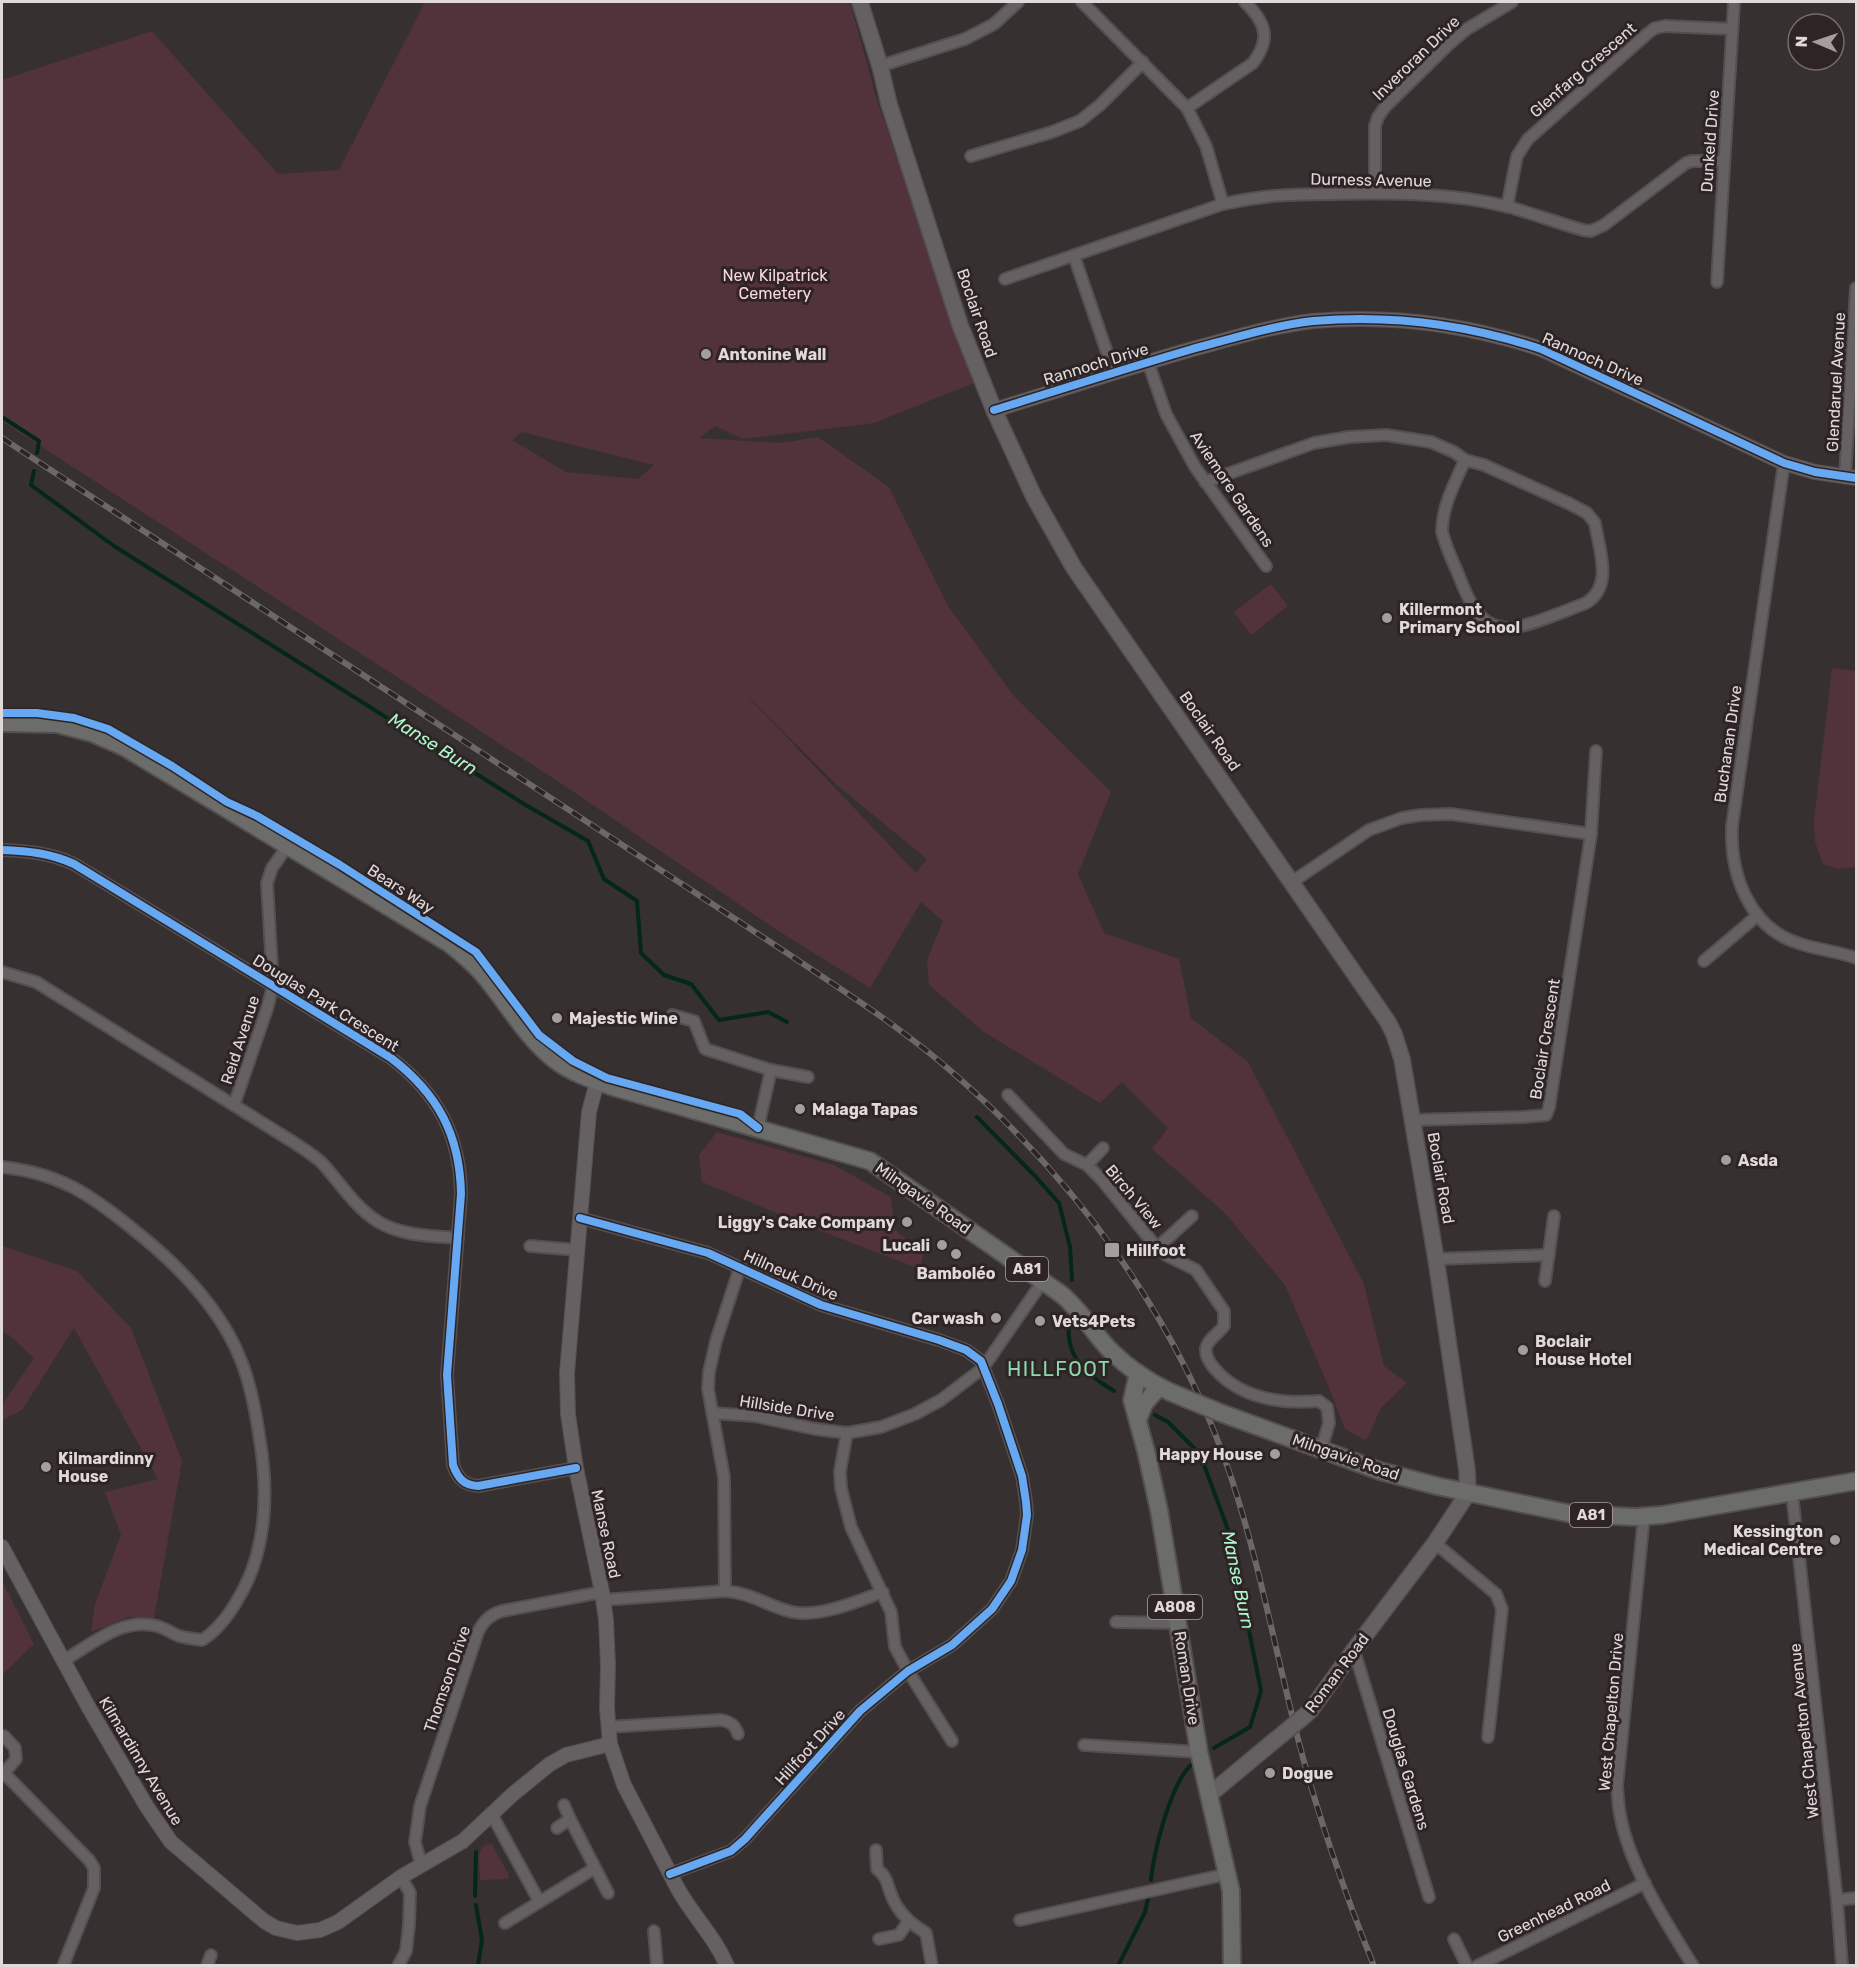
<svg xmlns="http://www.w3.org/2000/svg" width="1858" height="1967" viewBox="0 0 1858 1967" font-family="Rubik,sans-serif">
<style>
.green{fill:#52333b;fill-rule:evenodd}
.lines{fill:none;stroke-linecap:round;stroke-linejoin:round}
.stream{stroke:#052716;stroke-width:4}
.minor-casing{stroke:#544f50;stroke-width:14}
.tertiary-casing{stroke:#544f50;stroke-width:16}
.secondary-casing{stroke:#544f50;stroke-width:18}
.primary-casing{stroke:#544f50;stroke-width:20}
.minor{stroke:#656061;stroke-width:10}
.tertiary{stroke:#656061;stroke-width:14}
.secondary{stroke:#656061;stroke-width:15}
.primary{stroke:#6c6d6b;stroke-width:16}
.rail-casing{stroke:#6d6868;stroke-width:6}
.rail{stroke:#2e2426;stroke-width:4;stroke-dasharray:11;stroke-linecap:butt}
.secondary-bridge-casing{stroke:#544f50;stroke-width:18;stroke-linecap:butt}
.primary-bridge-casing{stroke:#544f50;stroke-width:20;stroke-linecap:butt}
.secondary-bridge{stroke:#656061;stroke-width:15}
.primary-bridge{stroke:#6c6d6b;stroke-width:16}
.cycleway-casing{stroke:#2e2426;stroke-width:11}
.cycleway{stroke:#66a8f1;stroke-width:8}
.poi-dot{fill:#a49e9f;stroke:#2e2426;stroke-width:2}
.labels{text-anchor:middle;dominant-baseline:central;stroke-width:6;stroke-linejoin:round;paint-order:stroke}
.shield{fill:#2e2426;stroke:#aba3a4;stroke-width:1.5}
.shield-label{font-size:15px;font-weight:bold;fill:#e0d9da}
.street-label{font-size:16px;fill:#e0d9da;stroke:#2e2426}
.park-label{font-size:16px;fill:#fad7de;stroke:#2e2426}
.poi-label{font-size:16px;font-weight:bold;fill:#e0d9da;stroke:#2e2426;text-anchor:start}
.water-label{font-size:18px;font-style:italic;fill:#abf8c9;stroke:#2e2426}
.quarter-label{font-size:20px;letter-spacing:1.5px;fill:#8cd9ab;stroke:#2e2426}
</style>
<rect width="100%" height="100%" fill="#363031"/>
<g class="green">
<path d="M425 2H850L877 100 974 383 874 423 743 439 715 426 699 438 781 443 818 437 889 487 948 606 1013 695 1111 792 1078 874 1104 933 1179 959 1191 1018 1248 1062 1364 1284 1384 1366 1407 1383 1381 1408 1366 1441 1345 1429 1327 1383 1285 1285 1224 1212 1152 1149 1168 1128 1122 1082 1100 1103 984 1032 929 985 927 960 943 921 921 902 870 988 777 930 556 780 2 421V80L152 31 278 174 339 170ZM522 432 654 465 638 479 566 472 512 440ZM735 683 838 786 927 859 916 873Z"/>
<polygon points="1271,584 1288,606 1251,635 1234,612"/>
<polygon points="1832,668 1856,671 1856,867 1838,869 1823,864 1815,842 1814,821"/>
<polygon points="717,1132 834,1165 891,1197 895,1230 923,1254 920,1269 795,1221 702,1182 699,1155"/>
<polygon points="2,1246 77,1271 131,1328 182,1461 154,1618 129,1617 91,1632 95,1604 121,1535 105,1492 158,1479 74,1328 22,1410 2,1420 2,1405 34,1358 9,1335 2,1332"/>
<polygon points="2,1581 34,1644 2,1675"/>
<polygon points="491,1843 509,1875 508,1879 480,1880 479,1856 482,1847"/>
</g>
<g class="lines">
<g class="stream">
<polyline points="2,417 39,441 37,453"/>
<polyline points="34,471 31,485 114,546 524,804 588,841 604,879 637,901 641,953 664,975 691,984 719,1020 768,1012 787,1022"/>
<polyline points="977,1117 1036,1177 1059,1203 1070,1247 1072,1280"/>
<path d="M1069 1326C1066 1359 1088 1375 1114 1391"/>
<polyline points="1155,1415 1168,1422 1200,1454 1230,1535 1261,1691 1250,1727 1214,1748"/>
<path d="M1151 1880C1154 1851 1170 1785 1191 1765"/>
<polyline points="475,1896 476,1852"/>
<polyline points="476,1905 482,1940 478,1966"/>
<polyline points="1118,1966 1145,1912 1149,1894"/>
</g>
<defs>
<g id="minor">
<polyline points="1082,2 1187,108 1206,146 1223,204"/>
<polyline points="880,66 965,39 994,24 1018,2"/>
<path d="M1187 108 1253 63C1272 38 1265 22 1245 2"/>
<polyline points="971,156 1052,132 1080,121 1100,105 1143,62"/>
<polyline points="1375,193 1375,126 1378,117 1385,107 1448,45 1467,29 1512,2"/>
<polyline points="1507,207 1517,156 1528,139 1647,34 1655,28 1665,26 1732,29"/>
<polyline points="1074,256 1114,373"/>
<path d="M1005 279 1223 204C1263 195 1292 194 1332 194 1391 193 1451 192 1509 207 1534 214 1558 223 1583 230L1591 231 1604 225 1686 163 1692 161H1723"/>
<polyline points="1717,282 1734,2"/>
<polyline points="1148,362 1166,414 1195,467 1266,566"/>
<path d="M1784 463 1732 826C1730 873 1748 927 1798 943 1817 950 1837 951 1856 958"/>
<polyline points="1845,477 1856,288"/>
<path d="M1205 482 1314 443 1349 437 1386 435 1431 442 1454 452 1465 460 1484 465 1568 503 1587 513 1595 523C1599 550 1614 586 1586 603 1567 610 1528 627 1510 628 1477 629 1467 596 1457 571 1451 558 1446 546 1442 532 1442 506 1455 483 1465 460"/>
<path d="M2 850C28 851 50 853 74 864L391 1058C438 1094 460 1135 461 1194L447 1375 453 1465C458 1478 463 1485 478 1486L576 1468"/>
<polyline points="1292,882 1369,830 1402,818 1421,815 1451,814 1591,834"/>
<polyline points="1704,961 1758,915"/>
<path d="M2 972 36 982 293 1142C303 1149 314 1155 323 1164 340 1183 355 1207 377 1221 401 1236 431 1236 458 1238"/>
<polyline points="672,1015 694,1021 705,1049 771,1070 808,1077"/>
<path d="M1008 1095 1064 1154 1087 1165 1102 1180 1157 1248 1168 1256 1196 1270 1224 1311V1326C1219 1333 1208 1339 1206 1348 1205 1355 1210 1364 1215 1369 1241 1399 1282 1404 1319 1401L1327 1407 1329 1423 1321 1450"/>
<polyline points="234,1105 267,1009 273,986 267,883 272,868 287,847"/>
<polyline points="1413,1120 1524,1117 1546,1115 1549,1108 1591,834 1596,751"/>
<polyline points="758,1128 771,1070"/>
<polyline points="1087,1165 1103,1148"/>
<path d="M2 1167C59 1173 90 1194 134 1230 177 1264 219 1306 240 1358 251 1384 256 1413 260 1441 266 1478 267 1517 257 1554 250 1582 228 1624 202 1640 194 1639 186 1638 179 1636 171 1633 165 1628 157 1626 122 1617 92 1644 63 1661"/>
<polyline points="580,1218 708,1253 821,1305 939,1340 966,1350 981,1361 998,1404 1022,1476 1026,1502 1027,1515 1022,1550 1011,1581 992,1609 952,1645 908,1671 860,1711 745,1839 731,1851 670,1874"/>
<polyline points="530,1246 577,1250"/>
<polyline points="1157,1248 1192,1216"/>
<polyline points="1436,1259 1549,1255"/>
<polyline points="1545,1281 1554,1216"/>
<polyline points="712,1413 755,1416 815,1429 847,1433 881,1427 915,1414 941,1400 983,1368 1043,1281"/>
<polyline points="847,1433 840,1471 841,1488 851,1527 891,1612 895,1647 908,1671 952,1741"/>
<polyline points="1792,1493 1837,1900 1842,1966"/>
<path d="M1644 1516 1617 1786C1618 1795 1618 1805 1620 1814 1629 1866 1665 1921 1693 1966"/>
<polyline points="1435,1543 1496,1594 1502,1609 1488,1737"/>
<polyline points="725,1591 724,1477 708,1389 709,1372 716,1341 740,1267"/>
<path d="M603 1600 725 1591C752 1593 767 1606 792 1612 819 1618 858 1601 883 1592"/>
<polyline points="1116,1622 1178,1623"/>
<polyline points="1354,1650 1429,1897"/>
<path d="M608 1727 721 1720C731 1722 735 1725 738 1734"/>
<polyline points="1084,1745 1199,1752"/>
<polyline points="4,1773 16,1759 15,1748 4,1736"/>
<polyline points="2,1776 4,1773 89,1860 94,1868 94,1888 63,1966"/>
<polyline points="491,1813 539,1901"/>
<polyline points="570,1819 608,1893"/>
<polyline points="557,1828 570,1819 564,1805"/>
<path d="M876 1850 877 1869C888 1878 886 1882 891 1894 897 1912 911 1924 926 1933L932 1966"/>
<path d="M421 1864 415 1842 420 1806 478 1632C484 1620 490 1615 502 1611L602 1592"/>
<polyline points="1837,1900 1856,1898"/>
<polyline points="1020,1920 1227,1874"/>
<polyline points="505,1923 595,1868"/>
<polyline points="654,1931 657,1966"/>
<polyline points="879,1939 899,1935 908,1922"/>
<polyline points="1454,1939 1467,1966"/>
<polyline points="207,1966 211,1955"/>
<polyline points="398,1966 406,1951 409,1925 410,1893 401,1877"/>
<polyline points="1477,1966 1645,1883"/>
</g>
<g id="tertiary">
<path d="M994 410C1059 390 1124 369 1189 350 1230 339 1271 326 1313 321 1392 314 1466 324 1541 349L1784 463 1815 472 1856 478"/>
<path d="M597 1082 589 1112 567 1373 568 1414 576 1468 602 1592 606 1620 608 1665 607 1708 610 1744 624 1785 678 1889C693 1916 715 1937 727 1966"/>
<polyline points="2,1547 89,1708 147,1807 171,1842 264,1921 276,1928 297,1933 320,1930 338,1922 401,1877 463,1841 513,1794 550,1764 566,1755 610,1744"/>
</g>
<g id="secondary">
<polyline points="860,2 880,66 889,104 960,325 994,410 1034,497 1074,568 1388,1022 1394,1034 1402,1059 1436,1259 1467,1470 1468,1493 1435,1543 1354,1650 1310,1711 1302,1718"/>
<polyline points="1209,1795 1274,1741"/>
</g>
<g id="primary">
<path d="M2 723 57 724 92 733 124 747 450 944C461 953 471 961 481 972 506 1000 524 1036 555 1060 572 1073 593 1080 613 1087L870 1161 1061 1294C1081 1310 1093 1333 1111 1351 1128 1368 1149 1382 1170 1392"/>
<polyline points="1138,1373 1132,1400 1146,1451 1159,1510 1199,1752 1231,1891 1232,1966"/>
<polyline points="1221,1413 1380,1471 1437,1486 1572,1514 1636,1517 1662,1515 1856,1481"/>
<polyline points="1138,1420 1144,1404 1159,1387"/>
</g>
</defs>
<use href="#minor" class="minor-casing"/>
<use href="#tertiary" class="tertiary-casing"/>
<use href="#secondary" class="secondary-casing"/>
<use href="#primary" class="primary-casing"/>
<use href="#minor" class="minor"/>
<use href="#tertiary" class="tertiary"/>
<use href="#secondary" class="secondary"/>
<use href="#primary" class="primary"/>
<defs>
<path id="rail" d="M2 438 790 955C845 992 902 1028 952 1072 1077 1181 1178 1319 1231 1477 1259 1562 1275 1649 1297 1735 1317 1814 1344 1891 1374 1966"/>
</defs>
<use href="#rail" class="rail-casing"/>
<use href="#rail" class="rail"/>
<defs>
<polyline id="secondary-bridge" points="1274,1741 1302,1718"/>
<polyline id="primary-bridge" points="1170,1392 1221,1413"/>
</defs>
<use href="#secondary-bridge" class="secondary-bridge-casing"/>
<use href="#primary-bridge" class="primary-bridge-casing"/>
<use href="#secondary-bridge" class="secondary-bridge"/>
<use href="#primary-bridge" class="primary-bridge"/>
<defs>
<g id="cycleway">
<path d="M994 410C1059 390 1124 369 1189 350 1230 339 1271 326 1313 321 1392 314 1466 324 1541 349L1784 463 1815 472 1856 478"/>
<polyline points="2,713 37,713 74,718 108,729 172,766 227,802 257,816 340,865 476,952 539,1035 573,1061 607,1078 740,1114 758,1128"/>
<path d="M2 850C28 851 50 853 74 864L391 1058C438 1094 460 1135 461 1194L447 1375 453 1465C458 1478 463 1485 478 1486L576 1468"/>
<polyline points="580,1218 708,1253 821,1305 939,1340 966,1350 981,1361 998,1404 1022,1476 1026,1502 1027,1515 1022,1550 1011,1581 992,1609 952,1645 908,1671 860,1711 745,1839 731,1851 670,1874"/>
</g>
</defs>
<use href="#cycleway" class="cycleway-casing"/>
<use href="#cycleway" class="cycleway"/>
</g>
<g class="poi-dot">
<circle cx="706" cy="354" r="6"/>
<circle cx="1387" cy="618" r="6"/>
<circle cx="557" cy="1018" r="6"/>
<circle cx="800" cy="1109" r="6"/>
<circle cx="1726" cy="1160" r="6"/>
<circle cx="907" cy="1222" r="6"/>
<circle cx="942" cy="1245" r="6"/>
<rect x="1104" y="1242" width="16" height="16" rx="3"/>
<circle cx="956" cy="1254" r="6"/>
<circle cx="996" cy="1318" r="6"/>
<circle cx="1040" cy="1321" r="6"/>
<circle cx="1523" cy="1350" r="6"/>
<circle cx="1275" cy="1454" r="6"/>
<circle cx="46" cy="1467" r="6"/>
<circle cx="1835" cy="1540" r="6"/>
<circle cx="1270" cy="1773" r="6"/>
</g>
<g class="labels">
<g class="shield">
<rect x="1006" y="1257" width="42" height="24" rx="4.5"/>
<rect x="1570" y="1503" width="42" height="24" rx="4.5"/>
<rect x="1148" y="1595" width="54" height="24" rx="4.5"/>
</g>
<g class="shield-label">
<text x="1027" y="1269">A81</text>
<text x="1591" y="1515">A81</text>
<text x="1175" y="1607">A808</text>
</g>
<g class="street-label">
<text transform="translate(1416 58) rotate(-44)">Inveroran Drive</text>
<text transform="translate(1583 70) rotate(-41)">Glenfarg Crescent</text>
<text transform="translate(1710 141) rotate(-86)">Dunkeld Drive</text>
<text transform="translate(1371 180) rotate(1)">Durness Avenue</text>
<text transform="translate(977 313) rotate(71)">Boclair Road</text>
<text transform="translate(1593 359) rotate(24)">Rannoch Drive</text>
<text transform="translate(1096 364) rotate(-17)">Rannoch Drive</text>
<text transform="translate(1836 382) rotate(-87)">Glendaruel Avenue</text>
<text transform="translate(1232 489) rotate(56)">Aviemore Gardens</text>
<text transform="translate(1210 731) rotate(55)">Boclair Road</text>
<text transform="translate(1728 744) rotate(-82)">Buchanan Drive</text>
<text transform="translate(401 889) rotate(33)">Bears Way</text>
<text transform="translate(326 1003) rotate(32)">Douglas Park Crescent</text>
<text transform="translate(1545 1039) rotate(-81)">Boclair Crescent</text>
<text transform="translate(240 1040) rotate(-72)">Reid Avenue</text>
<text transform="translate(1441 1178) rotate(80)">Boclair Road</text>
<text transform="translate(1134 1197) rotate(50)">Birch View</text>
<text transform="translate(923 1198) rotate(35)">Milngavie Road</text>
<text transform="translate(791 1275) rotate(24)">Hillneuk Drive</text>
<text transform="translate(787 1408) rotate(9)">Hillside Drive</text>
<text transform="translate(1346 1457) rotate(19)">Milngavie Road</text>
<text transform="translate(606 1534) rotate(78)">Manse Road</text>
<text transform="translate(1337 1673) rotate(-53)">Roman Road</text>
<text transform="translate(1187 1678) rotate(81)">Roman Drive</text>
<text transform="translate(447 1679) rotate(-71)">Thomson Drive</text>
<text transform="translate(1611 1712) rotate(-85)">West Chapelton Drive</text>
<text transform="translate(1804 1731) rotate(-96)">West Chapelton Avenue</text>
<text transform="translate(810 1747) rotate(-48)">Hillfoot Drive</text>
<text transform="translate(141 1761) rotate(59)">Kilmardinny Avenue</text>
<text transform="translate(1406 1769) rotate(73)">Douglas Gardens</text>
<text transform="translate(1554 1911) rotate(-26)">Greenhead Road</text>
</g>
<g class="park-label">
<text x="775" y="275">New Kilpatrick<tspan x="775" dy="18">Cemetery</tspan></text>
</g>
<g class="poi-label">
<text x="718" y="354">Antonine Wall</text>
<text x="1399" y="609">Killermont<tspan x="1399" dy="18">Primary School</tspan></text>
<text x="569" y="1018">Majestic Wine</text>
<text x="812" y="1109">Malaga Tapas</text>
<text x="1738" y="1160">Asda</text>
<text x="895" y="1222" text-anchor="end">Liggy's Cake Company</text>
<text x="930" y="1245" text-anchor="end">Lucali</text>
<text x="1126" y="1250">Hillfoot</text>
<text x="956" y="1273" text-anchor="middle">Bamboléo</text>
<text x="984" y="1318" text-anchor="end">Car wash</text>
<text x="1052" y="1321">Vets4Pets</text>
<text x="1535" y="1341">Boclair<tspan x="1535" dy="18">House Hotel</tspan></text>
<text x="1263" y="1454" text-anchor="end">Happy House</text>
<text x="58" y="1458">Kilmardinny<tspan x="58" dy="18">House</tspan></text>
<text x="1823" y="1531" text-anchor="end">Kessington<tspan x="1823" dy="18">Medical Centre</tspan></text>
<text x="1282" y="1773">Dogue</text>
</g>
<g class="water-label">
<text transform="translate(433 744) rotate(32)">Manse Burn</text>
<text transform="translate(1238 1580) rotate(78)">Manse Burn</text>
</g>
<g class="quarter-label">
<text x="1059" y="1369">HILLFOOT</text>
</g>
</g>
<rect width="1858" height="1967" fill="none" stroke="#e0d9da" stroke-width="6"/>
<g transform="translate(1816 42) rotate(272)"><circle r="28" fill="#2e2426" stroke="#756c6e" stroke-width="1.5"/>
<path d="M0-4.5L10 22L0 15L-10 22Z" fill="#a49e9f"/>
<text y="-9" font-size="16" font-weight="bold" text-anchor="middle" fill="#e0d9da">N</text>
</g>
</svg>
